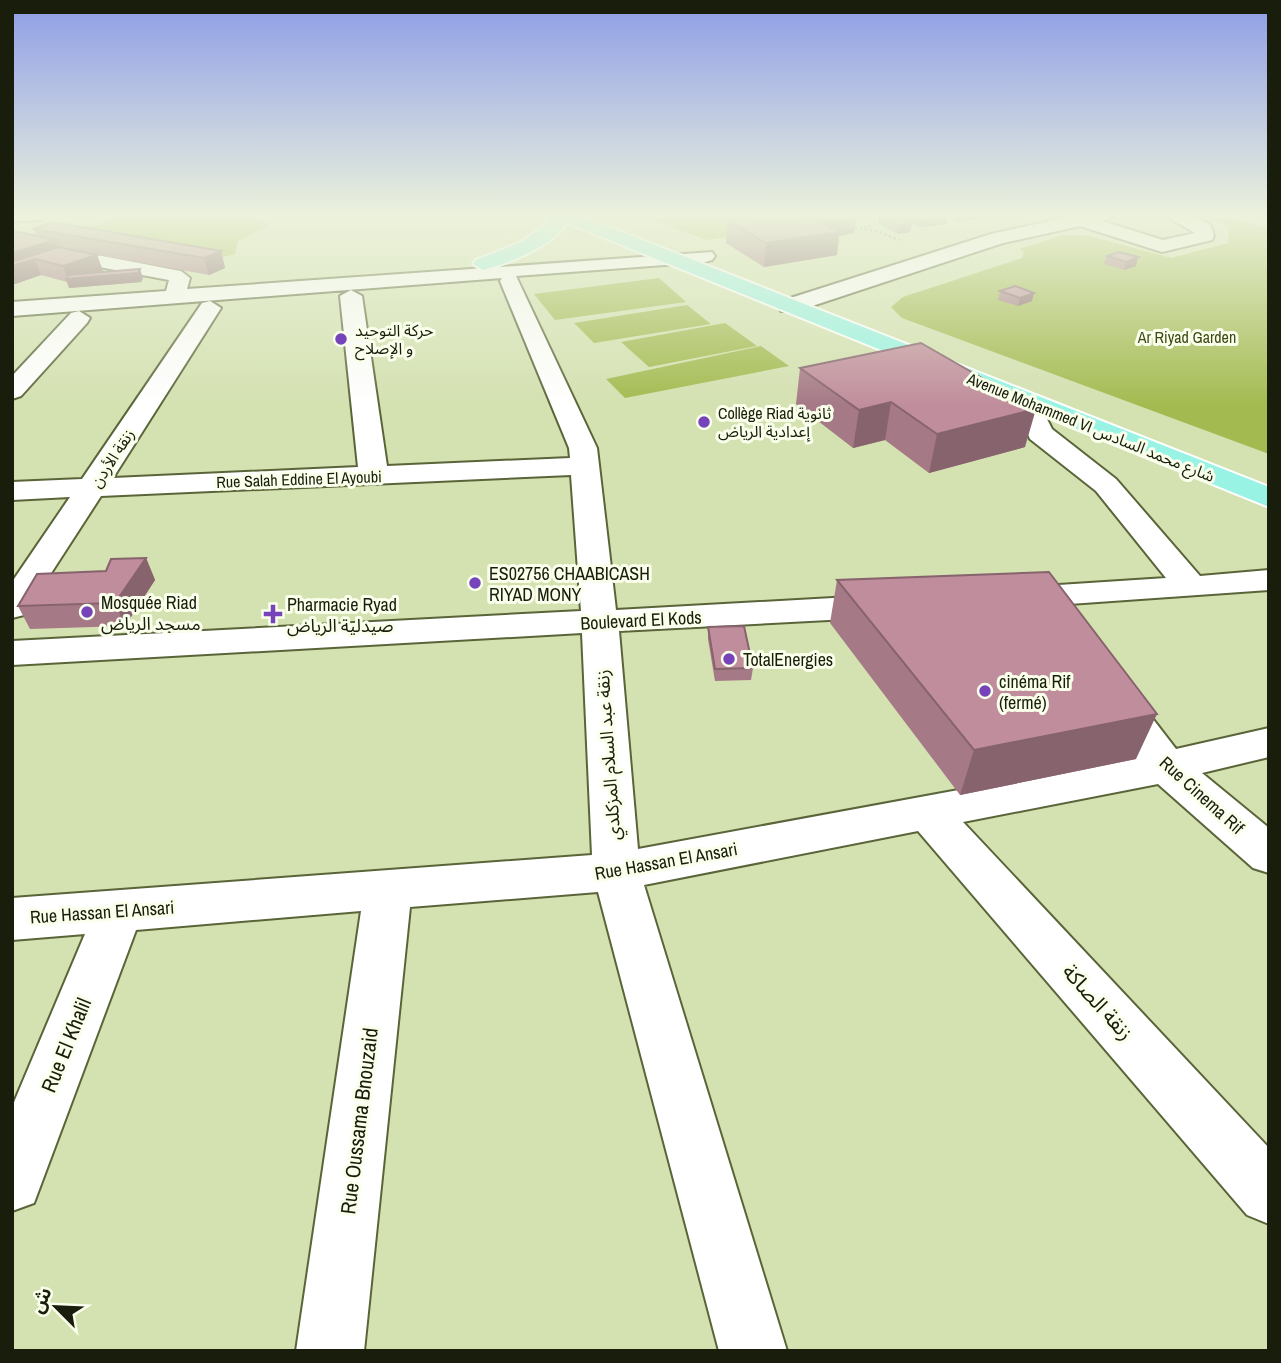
<svg xmlns="http://www.w3.org/2000/svg" width="1281" height="1363" viewBox="0 0 1281 1363" font-family="'Archivo Narrow','Noto Sans Arabic',sans-serif">
<style>
.green{fill:#a3ba50}
.lines{fill:none;stroke-linecap:round;stroke-linejoin:round}
.minor-casing{stroke:#5a6439;stroke-width:4}
.major-casing{stroke:#fff;stroke-width:4}
.path{stroke:#808966;stroke-width:2.5;stroke-dasharray:2.5 2.5;stroke-linecap:butt}
.minor{fill:#fff;fill-rule:evenodd}
.major{fill:#98f3e4;fill-rule:evenodd}
.wall{fill:#a57986}
.shaded-wall{fill:#86636d}
.building{fill:#c08d9c;stroke:#86636d;stroke-width:2}
.poi-dot{fill:#7743ba;stroke:#f9ffeb;stroke-width:2.5}
.labels{text-anchor:middle;dominant-baseline:central;stroke-width:6;stroke-linejoin:round;paint-order:stroke}
.far-poi-label{font-size:16px;fill:#191d0b;stroke:#f9ffeb;text-anchor:start}
.far-park-label{font-size:16px;fill:#3d4814;stroke:#f9ffeb}
.far-street-label{font-size:16px;fill:#191d0b;stroke:#f9ffeb}
.poi-label{font-size:18px;fill:#191d0b;stroke:#f9ffeb;text-anchor:start}
.street-label{font-size:18px;fill:#191d0b;stroke:#f9ffeb}
.near-street-label{font-size:21px;fill:#191d0b;stroke:#f9ffeb}
</style>
<rect width="100%" height="100%" fill="#d4e1b1"/>
<g class="green">
<polygon points="123,215 252,215 269,225 238,241 235,254 211,260 194,259 78,231"/>
<polygon points="638,215 748,215 776,230 707,240"/>
<polygon points="1201,215 1216,215 1269,228 1269,454 902,318 891,307 903,297 1022,258 1024,252 1019,249 1063,235 1086,235 1171,258 1228,243 1229,227"/>
<polygon points="659,278 686,302 555,320 534,294"/>
<polygon points="687,305 711,324 594,343 574,323"/>
<polygon points="725,323 757,346 649,367 621,342"/>
<polygon points="761,346 789,366 625,398 606,379"/>
</g>
<g class="lines">
<defs>
<g id="minor">
<polygon points="12,215 49,215 40,220 12,221"/>
<polygon points="1077,215 1116,215 1102,221 1163,240 1195,233 1164,215 1189,215 1210,224 1214,236 1212,240 1162,252 1080,226 1003,243 797,311 781,311 778,306 781,301 991,234"/>
<polygon points="12,244 40,244 181,271 190,278 187,289 712,252 715,256 712,260 705,262 516,276 597,448 616,610 886,595 898,599 904,606 898,613 886,617 619,631 638,849 1137,757 1095,697 1101,688 1115,684 1129,688 1176,749 1269,728 1269,757 1202,773 1269,828 1269,873 1253,868 1158,784 963,822 1269,1148 1269,1224 1247,1215 918,831 644,885 787,1351 719,1351 598,892 410,907 364,1351 296,1351 361,911 136,930 34,1203 12,1211 12,1107 85,934 12,940 12,898 592,855 582,633 12,665 12,641 581,611 571,475 101,496 24,615 12,618 12,582 70,497 12,500 12,482 82,479 202,303 210,301 221,308 113,478 358,467 340,296 351,290 362,296 387,466 570,458 569,448 500,281 502,278 12,316 12,302 166,291 169,280 40,256 12,256"/>
<polygon points="79,311 90,318 87,323 21,396 12,399 12,376 71,313"/>
<polygon points="1026,392 1035,395 1052,429 1116,479 1200,576 1269,570 1269,590 1013,608 1001,605 996,598 1001,591 1013,588 1166,578 1096,491 1030,439 1013,400 1017,395"/>
</g>
<path id="major" d="M548 215H579L1269 487V507L565 222C560 244 503 265 483 270L473 264 476 260 519 243 546 225Z"/>
</defs>
<use href="#minor" class="minor-casing"/>
<use href="#major" class="major-casing"/>
<g class="path">
<polyline points="850,227 877,231 899,240"/>
<polyline points="864,228 882,221"/>
</g>
<use href="#minor" class="minor"/>
<use href="#major" class="major"/>
</g>
<g class="wall">
<polygon points="905,215 1001,215 957,222 947,217 946,224 920,227 904,219"/>
<polygon points="879,216 912,224 910,232 898,234 878,223"/>
<polygon points="856,218 854,233 839,236 837,255 764,267 726,243 727,220"/>
<polygon points="33,229 221,251 225,268 209,275 87,253 97,255 103,271 99,273 143,278 141,282 69,288 67,282 41,275 12,285 36,235"/>
<polygon points="1107,256 1138,257 1136,266 1124,270 1104,264"/>
<polygon points="1000,291 1032,301 1018,306 998,300"/>
<polygon points="800,368 1025,447 929,473 885,440 853,448 796,404"/>
<polygon points="146,558 155,580 125,626 30,629 18,606"/>
<polygon points="837,580 1136,759 960,795 830,623"/>
<polygon points="708,627 753,668 751,680 715,681 708,639"/>
</g>
<g class="shaded-wall">
<polygon points="842,215 855,215 856,218 854,233 839,236 837,255 764,267 766,243 813,224"/>
<polygon points="958,215 1001,215 957,222"/>
<polygon points="947,216 946,224 920,227 921,220"/>
<polygon points="912,224 910,232 898,234 899,226"/>
<polygon points="55,240 64,263 35,259 41,275 12,285 12,253"/>
<polygon points="221,251 225,268 209,275 204,258"/>
<polygon points="97,255 103,271 84,278 140,269 143,278 141,282 69,288 66,279 68,279 63,266"/>
<polygon points="1138,257 1136,266 1124,270 1126,262"/>
<polygon points="1034,293 1032,301 1018,306 1020,298"/>
<polygon points="891,402 885,440 853,448 859,410"/>
<polygon points="1036,409 1025,447 929,473 937,434"/>
<polygon points="146,558 155,580 125,626 115,603"/>
<polygon points="1157,714 1136,759 960,795 974,750"/>
</g>
<g class="building">
<polygon points="757,215 805,215 840,232 766,243 727,220"/>
<polygon points="805,215 850,215 856,218 822,223"/>
<polygon points="894,215 912,224 899,226 879,216"/>
<polygon points="912,215 946,215 947,216 921,220"/>
<polygon points="53,222 221,251 204,258 33,229"/>
<polygon points="12,232 20,232 55,240 12,253"/>
<polygon points="58,247 97,255 63,266 35,259 12,266 12,262"/>
<polygon points="1119,252 1138,257 1126,262 1107,256"/>
<polygon points="140,269 138,273 66,279 68,275"/>
<polygon points="1015,286 1034,293 1020,298 1000,291"/>
<polygon points="921,343 1036,409 937,434 891,402 859,410 800,368"/>
<polygon points="146,558 115,603 18,606 37,574 106,571 111,559"/>
<polygon points="1049,572 1157,714 974,750 837,580"/>
<polygon points="744,626 753,668 715,669 708,627"/>
</g>
<linearGradient id="sky" x2="0" y2="1"><stop stop-color="#8d9de7"/><stop offset="0.53" stop-color="#ecf2dc"/><stop offset="1" stop-color="#ecf2dc" stop-opacity="0"/></linearGradient>
<rect width="1281" height="406" fill="url(#sky)"/>
<g class="poi-dot">
<circle cx="341" cy="339" r="7"/>
<circle cx="704" cy="422" r="7"/>
<circle cx="475" cy="583" r="7"/>
<circle cx="87" cy="612" r="7"/>
<path d="M269.5 603.5h7v7h7v7h-7v7h-7v-7h-7v-7h7z"/>
<circle cx="729" cy="659" r="7"/>
<circle cx="985" cy="691" r="7"/>
</g>
<g class="labels">
<g class="far-poi-label">
<text x="355" y="330">حركة التوحيد<tspan x="355" dy="18">و الإصلاح</tspan></text>
<text x="718" y="413">Collège Riad ثانوية<tspan x="718" dy="18">إعدادية الرياض</tspan></text>
</g>
<g class="far-park-label">
<text x="1187" y="337">Ar Riyad Garden</text>
</g>
<g class="far-street-label">
<text transform="translate(1091 427) rotate(22)">Avenue Mohammed VI شارع محمد السادس</text>
<text transform="translate(112 458) rotate(-57)">زنقة الأردن</text>
<text transform="translate(299 479) rotate(-2)">Rue Salah Eddine El Ayoubi</text>
</g>
<g class="poi-label">
<text x="489" y="573">ES02756 CHAABICASH<tspan x="489" dy="21">RIYAD MONY</tspan></text>
<text x="101" y="602">Mosquée Riad<tspan x="101" dy="21">مسجد الرياض</tspan></text>
<text x="287" y="604">Pharmacie Ryad<tspan x="287" dy="21">صيدلية الرياض</tspan></text>
<text x="743" y="659">TotalEnergies</text>
<text x="999" y="681">cinéma Rif<tspan x="999" dy="21">(fermé)</tspan></text>
</g>
<g class="street-label">
<text transform="translate(641 620) rotate(-3)">Boulevard El Kods</text>
<text transform="translate(608 755) rotate(-94)">زنقة عبد السلام المزكلدي</text>
<text transform="translate(1202 795) rotate(42)">Rue Cinema Rif</text>
<text transform="translate(666 861) rotate(-10)">Rue Hassan El Ansari</text>
<text transform="translate(102 912) rotate(-4)">Rue Hassan El Ansari</text>
</g>
<g class="near-street-label">
<text transform="translate(1098 1002) rotate(48)">زنقة الصاكة</text>
<text transform="translate(66 1045) rotate(-68)">Rue El Khalil</text>
<text transform="translate(359 1121) rotate(-83)">Rue Oussama Bnouzaid</text>
</g>
</g>
<rect width="1281" height="1363" fill="none" stroke="#191d0b" stroke-width="28"/>
<g transform="translate(56 1307) rotate(294)" stroke="#f9ffeb" stroke-width="5" paint-order="stroke">
<path d="M0-5L12 26L0 18L-12 26Z" fill="#191d0b"/>
<text y="-10" font-size="19" font-weight="bold" text-anchor="middle" fill="#191d0b">ش</text>
</g>
</svg>
